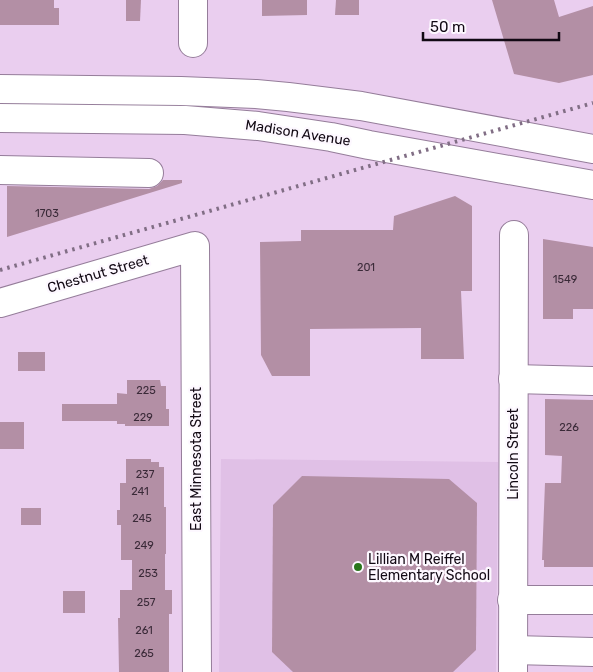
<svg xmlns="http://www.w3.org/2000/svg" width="593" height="672" viewBox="0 0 593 672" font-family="Rubik,sans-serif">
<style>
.built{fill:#e0c0e6}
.building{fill:#b38fa5}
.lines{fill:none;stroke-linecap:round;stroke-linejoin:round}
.minor-casing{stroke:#957d9a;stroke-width:30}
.major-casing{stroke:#957d9a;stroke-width:30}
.minor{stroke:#fff;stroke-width:28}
.major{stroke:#fff;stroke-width:28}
.rail{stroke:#816e85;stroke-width:4;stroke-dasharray:2.5 5;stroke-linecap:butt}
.poi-dot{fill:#29751b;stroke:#fdf8ff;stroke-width:2}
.labels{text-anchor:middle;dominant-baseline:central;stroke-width:4.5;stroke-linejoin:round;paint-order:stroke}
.number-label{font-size:11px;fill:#3a2a38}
.street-label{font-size:14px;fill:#120914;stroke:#fdf8ff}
.poi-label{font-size:14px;fill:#120914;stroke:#fdf8ff;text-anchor:start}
</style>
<rect width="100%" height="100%" fill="#eaceef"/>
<polygon class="built" points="221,459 498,462 496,672 219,672"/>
<g class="building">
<polygon points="0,0 54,0 54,8 59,8 59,25 0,25"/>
<polygon points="126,0 141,0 140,21 126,21"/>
<polygon points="262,0 307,0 307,15 262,16"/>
<polygon points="336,0 359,0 359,15 335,15"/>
<polygon points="492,0 554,0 559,17 593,6 593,75 559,83 514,74"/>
<polygon points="163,180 182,180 182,183 7,237 7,186 149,189 157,186"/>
<polygon points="455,196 472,206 472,291 461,291 464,359 421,359 421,328 310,329 310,376 272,376 261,355 260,242 301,241 301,230 393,230 394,216"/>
<polygon points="543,239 593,247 593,309 573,309 573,319 543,319"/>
<rect x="18" y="352" width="27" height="19"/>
<polygon points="127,380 160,380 161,386 166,386 166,409 169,409 169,426 125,426 125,424 117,424 117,421 62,421 62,404 117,404 117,393 127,394"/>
<polygon points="545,399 593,400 593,567 544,567 544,560 542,560 545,483 561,483 562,456 545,455"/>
<rect x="0" y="422" width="24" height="27"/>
<polygon points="126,459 151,459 151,462 159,462 159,467 164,467 164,507 166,507 166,554 165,554 165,590 172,590 172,614 169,614 169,672 119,672 118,618 120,618 120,590 132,590 132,560 121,560 121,525 117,525 117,510 120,510 120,483 126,483"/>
<polygon points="302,476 449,479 477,503 476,650 453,672 293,672 272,652 273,505"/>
<rect x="21" y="508" width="20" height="17"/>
<rect x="63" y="591" width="22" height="22"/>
</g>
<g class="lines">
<defs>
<g id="minor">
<polyline points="193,43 193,0"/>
<polyline points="0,170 149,173"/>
<polyline points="0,303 195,246 197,672"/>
<polyline points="513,379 593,381"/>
<polyline points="512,600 593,600"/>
<polyline points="513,650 593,652"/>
<polyline points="513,672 514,235"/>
</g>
<g id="major">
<polyline points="0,89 181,91 256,94 288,97 361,106 593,149"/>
<polyline points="0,118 185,120 258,126 331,137 369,145 593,185"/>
</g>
</defs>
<use href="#minor" class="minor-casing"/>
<use href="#major" class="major-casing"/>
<use href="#minor" class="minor"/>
<use href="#major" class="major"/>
<polyline class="rail" points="0,270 593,103"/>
</g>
<circle class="poi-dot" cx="358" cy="567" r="5"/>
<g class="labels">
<g class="number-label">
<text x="47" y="213">1703</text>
<text x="366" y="267">201</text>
<text x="565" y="279">1549</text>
<text x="146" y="390">225</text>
<text x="143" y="417">229</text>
<text x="569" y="427">226</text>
<text x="145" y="474">237</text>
<text x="140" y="491">241</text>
<text x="142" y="518">245</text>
<text x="144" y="545">249</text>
<text x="148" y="573">253</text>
<text x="146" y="602">257</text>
<text x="144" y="630">261</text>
<text x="144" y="653">265</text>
</g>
<g class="street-label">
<text transform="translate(298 133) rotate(9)">Madison Avenue</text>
<text transform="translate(98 274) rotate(-16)">Chestnut Street</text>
<text transform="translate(513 454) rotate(-90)">Lincoln Street</text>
<text transform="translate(196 459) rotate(-90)">East Minnesota Street</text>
</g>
<g class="poi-label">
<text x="368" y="559">Lillian M Reiffel<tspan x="368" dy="16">Elementary School</tspan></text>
</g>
</g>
<path d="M423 32v8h136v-8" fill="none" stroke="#120914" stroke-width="2.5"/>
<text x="430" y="32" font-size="15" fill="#120914" stroke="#fdf8ff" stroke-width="4" paint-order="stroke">50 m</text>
</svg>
